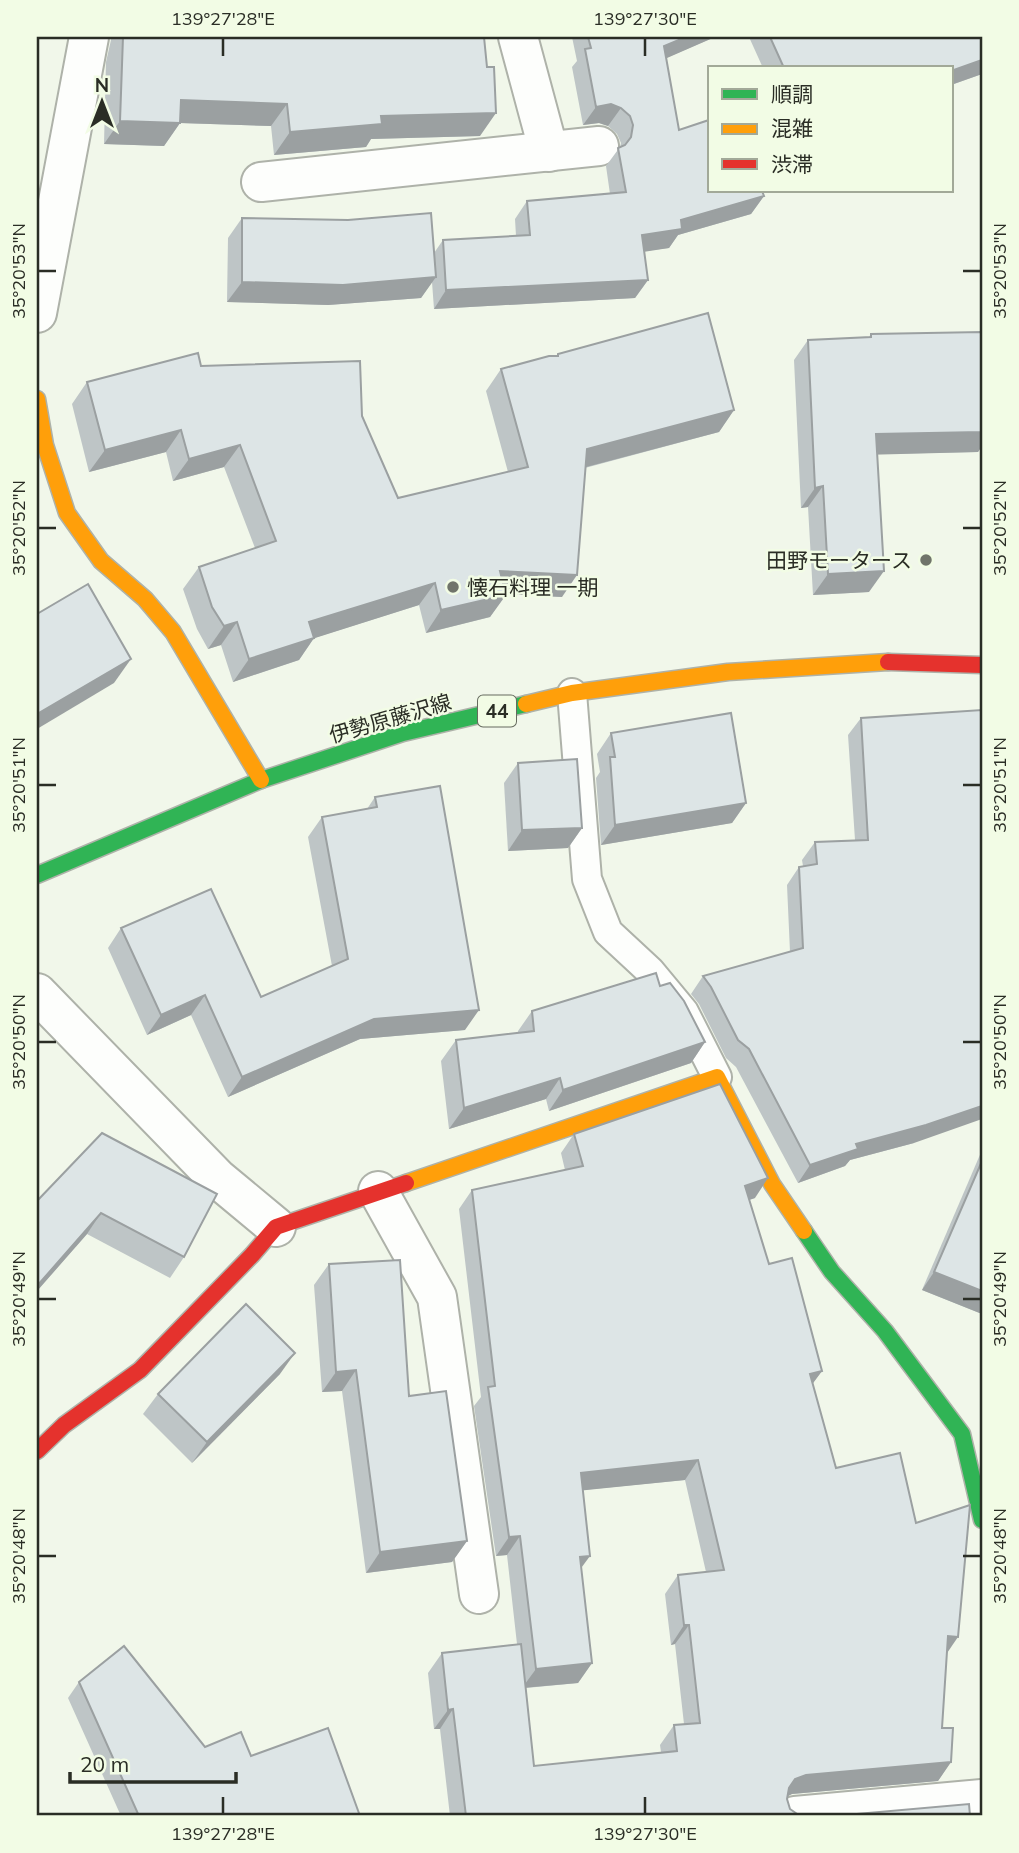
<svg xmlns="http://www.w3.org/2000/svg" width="1019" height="1853" viewBox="0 0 1019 1853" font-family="Mulish,'Noto Sans JP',sans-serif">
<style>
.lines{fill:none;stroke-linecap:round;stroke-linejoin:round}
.lane-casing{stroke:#aeb2a9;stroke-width:32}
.street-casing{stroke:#aeb2a9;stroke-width:42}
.fast-casing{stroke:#aeb2a9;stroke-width:19}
.slow-casing{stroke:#aeb2a9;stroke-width:19}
.jam-casing{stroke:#aeb2a9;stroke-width:19}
.lane{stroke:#fdfefc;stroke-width:28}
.street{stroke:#fdfefc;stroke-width:38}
.fast{stroke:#30b455;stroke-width:16}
.slow{stroke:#ff9f0a;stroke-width:16}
.jam{stroke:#e5322d;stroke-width:16}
.wall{fill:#bec5c6;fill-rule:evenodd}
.shaded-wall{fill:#9ba0a1}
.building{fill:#dde5e6;stroke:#9ba0a1;stroke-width:2}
.ticks{fill:none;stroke:#2a2d25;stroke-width:2.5}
.poi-dot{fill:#70746a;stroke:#f2fce5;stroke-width:2.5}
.labels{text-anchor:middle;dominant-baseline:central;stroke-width:5;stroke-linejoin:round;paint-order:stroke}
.shield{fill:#f2fce5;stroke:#666b5f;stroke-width:2}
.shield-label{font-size:19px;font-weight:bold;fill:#2a2d25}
.poi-label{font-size:21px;fill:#2a2d25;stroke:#f2fce5;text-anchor:end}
.street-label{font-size:21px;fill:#2a2d25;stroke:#f2fce5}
.neatline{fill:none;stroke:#2a2d25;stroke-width:2.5}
.ticks-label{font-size:18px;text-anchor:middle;fill:#2a2d25}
</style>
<rect width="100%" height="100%" fill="#f1f7ea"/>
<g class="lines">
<defs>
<polyline id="lane" points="572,693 587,879 608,932 650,971 684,1012 717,1077"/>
<g id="street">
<polyline points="518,37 549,152"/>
<polyline points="261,182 599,146"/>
<polyline points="37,313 89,37"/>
<polyline points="37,993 217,1178 276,1227"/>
<polyline points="378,1191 437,1297 479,1594"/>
<polyline points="795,1816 982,1799"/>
</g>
<g id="fast">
<polyline points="37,875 261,780 403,733 526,704"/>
<polyline points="804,1231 832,1272 885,1331 962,1434 982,1520"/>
</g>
<g id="slow">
<polyline points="37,399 45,445 67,513 101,561 145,599 173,632 261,780"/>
<polyline points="526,704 572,693 728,672 888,662"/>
<polyline points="406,1183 717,1077 772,1184 804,1231"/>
</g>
<g id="jam">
<polyline points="888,662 982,665"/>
<polyline points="37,1451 64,1425 140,1370 252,1255 276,1227 406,1183"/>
</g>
</defs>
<use href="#lane" class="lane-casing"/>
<use href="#street" class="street-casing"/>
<use href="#fast" class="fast-casing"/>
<use href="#slow" class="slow-casing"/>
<use href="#jam" class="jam-casing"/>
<use href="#lane" class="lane"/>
<use href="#street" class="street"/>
<use href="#fast" class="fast"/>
<use href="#slow" class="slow"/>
<use href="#jam" class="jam"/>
</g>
<g class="wall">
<polygon points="110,37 484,37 480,136 371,139 366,147 274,155 271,126 180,123 164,146 104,144 106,62 111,40"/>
<polygon points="572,37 715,37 666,58 679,130 764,196 751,214 678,235 669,248 644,251 648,280 635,298 434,309 432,282 421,298 328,305 227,302 228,238 242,218 434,253 443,240 516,236 515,219 527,201 610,194 606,166 620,147 621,143 617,134 608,126 599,123 583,125 572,67 577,61"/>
<polygon points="749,37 982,37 982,74 951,85 951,68 763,68"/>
<polygon points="982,332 982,446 978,452 877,454 869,592 813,595 808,507 801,508 794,360 808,340 869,337 871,334"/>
<polygon points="558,354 734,410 719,432 585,468 562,597 506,594 490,617 426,633 419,605 314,638 299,660 233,682 221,645 208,649 197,629 183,589 199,567 255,548 224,467 173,481 166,452 89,472 72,404 87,382 201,366 362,416 398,498 508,472 486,391 501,369 556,356"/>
<polygon points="861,718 914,1143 850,1160 845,1166 798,1183 736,1067 726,1058 699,1004 691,994 703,976 790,952 787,885 799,867 803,866 802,860 815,842 855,840 848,735"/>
<polygon points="611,733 746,803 732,823 601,845 596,778 600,772 597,754"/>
<polygon points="518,763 582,828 568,848 508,851 504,783"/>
<polygon points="375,797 465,1030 360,1039 228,1097 191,1015 147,1035 108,948 121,928 261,997 332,966 308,837 322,817 367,809"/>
<polygon points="660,986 705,1042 691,1063 549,1111 546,1099 449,1129 441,1061 456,1040 518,1033 518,1031 532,1011"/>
<polygon points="102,1133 184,1257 170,1278 87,1234 37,1291 37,1201"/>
<path d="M574 1134 755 1198 749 1200 769 1264 822 1371 812 1384 836 1468 916 1523 947 1652 942 1728 951 1762 938 1781 792 1794 787 1796V1799L790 1809 800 1816H450L440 1729H434L428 1673 442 1653 517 1644 507 1555 496 1556 474 1406 481 1397 459 1209 472 1190 565 1170 561 1153ZM685 1480 706 1572 678 1575 665 1594 671 1645 675 1644 684 1724 674 1725 660 1745 661 1752 534 1766 526 1688 578 1683 592 1663 581 1568 583 1490Z"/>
<polygon points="982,1150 982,1314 922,1290"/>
<polygon points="329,1264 409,1396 467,1541 452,1562 366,1573 342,1391 322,1392 314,1285"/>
<polygon points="280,1374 192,1463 143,1414 158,1394"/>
<polygon points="79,1682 205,1747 251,1756 360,1816 121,1816 68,1698"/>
</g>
<g class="shaded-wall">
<polygon points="686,37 715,37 651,65 664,46"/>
<polygon points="982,60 982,74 951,85 951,71"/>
<polygon points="181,100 287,104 271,126 180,123 164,146 104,144 120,121"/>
<polygon points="611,104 621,108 608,126 599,123 583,125 596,107"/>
<polygon points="496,113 480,136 371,139 366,147 274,155 290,132 381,116"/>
<polygon points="764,196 751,214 678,235 669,248 630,254 642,235 681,220"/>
<polygon points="436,277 421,298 328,305 227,302 242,282"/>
<polygon points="648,280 635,298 434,309 446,290"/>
<polygon points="734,410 719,432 571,471 587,449"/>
<polygon points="181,430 166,452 89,472 105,450"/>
<polygon points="982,432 982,446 978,452 862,455 876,434"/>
<polygon points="240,445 224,467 173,481 189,459"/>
<polygon points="823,486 808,507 801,508 815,488"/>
<polygon points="500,571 577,575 562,597 485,593"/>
<polygon points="884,571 869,592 813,595 828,574"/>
<polygon points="435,583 419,605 293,645 309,622"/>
<polygon points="506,595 490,617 426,633 441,610"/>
<polygon points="237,622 221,645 208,649 224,626"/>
<polygon points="314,638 299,660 233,682 249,659"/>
<polygon points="131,659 114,683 37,729 37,714"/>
<polygon points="746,803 732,823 601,845 615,825"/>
<polygon points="582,828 568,848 508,851 522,830"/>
<polygon points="205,995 191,1015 147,1035 161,1015"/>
<polygon points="479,1010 465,1030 360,1039 228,1097 242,1077 374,1019"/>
<polygon points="705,1042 691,1063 549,1111 563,1090"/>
<polygon points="560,1078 546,1099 449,1129 464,1108"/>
<polygon points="982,1106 982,1119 914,1143 850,1160 845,1166 798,1183 810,1165 856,1144"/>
<polygon points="768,1178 755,1198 731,1206 745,1186"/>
<polygon points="101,1213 87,1234 37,1291 37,1286"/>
<polygon points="934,1272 982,1291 982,1314 922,1290"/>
<polygon points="295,1353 280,1374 192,1463 207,1442"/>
<polygon points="356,1370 342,1391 322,1392 336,1372"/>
<polygon points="822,1371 808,1390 810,1374"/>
<polygon points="698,1460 685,1480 567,1492 581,1473"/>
<polygon points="520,1536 507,1555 496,1556 509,1537"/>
<polygon points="467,1541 452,1562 366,1573 380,1552"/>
<polygon points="590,1556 576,1575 580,1557"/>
<polygon points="684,1625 689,1625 675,1644 671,1645"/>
<polygon points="948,1636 958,1637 945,1656"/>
<polygon points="592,1663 578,1683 522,1688 536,1669"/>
<polygon points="453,1709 440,1729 434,1729 448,1710"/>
<polygon points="951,1762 938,1781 792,1794 782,1799 775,1807 795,1779 806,1775"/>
</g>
<g class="building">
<polygon points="123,37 484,37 487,67 494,67 496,113 381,116 382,124 290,132 287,104 181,100 180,123 120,121"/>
<polygon points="588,37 686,37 664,46 679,130 709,120 709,191 762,191 764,196 681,220 682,229 642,235 648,280 446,290 443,240 530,235 527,201 626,192 618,148 625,145 631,137 633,125 630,116 621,108 611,104 596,107 585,49 591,48"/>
<polygon points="770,37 982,37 982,60 951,71 951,68 784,68"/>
<polygon points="431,213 436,277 343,285 242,282 242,218 348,220"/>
<polygon points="708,313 734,410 587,449 577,575 500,571 506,595 441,610 435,583 309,622 314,638 249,659 237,622 224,626 212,607 199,567 276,541 240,445 189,459 181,430 105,450 87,382 198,353 201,366 360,361 362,416 398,498 528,467 501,369 549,356 558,356 558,354"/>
<polygon points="982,332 982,432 876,434 884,571 828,574 823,486 815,488 808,340 871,337 871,334"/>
<polygon points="88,584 131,659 37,714 37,614"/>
<polygon points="982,710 982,1106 926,1125 856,1144 858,1149 810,1165 749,1049 738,1040 711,987 703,976 803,948 799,867 817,864 815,842 868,840 861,718"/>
<polygon points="731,713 746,803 615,825 610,757 615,757 611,733"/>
<polygon points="577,759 582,828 522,830 518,763"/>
<polygon points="440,786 479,1010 374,1019 242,1077 205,995 161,1015 121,928 211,889 261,997 348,959 322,817 377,807 375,797"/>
<polygon points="656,973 660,986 670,983 684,1001 705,1042 563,1090 560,1078 464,1108 456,1040 534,1031 532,1011"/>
<polygon points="720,1084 768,1178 745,1186 769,1264 792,1258 822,1371 810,1374 836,1468 900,1453 916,1523 970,1505 958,1637 948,1636 942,1728 953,1728 951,1762 806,1775 795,1779 789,1788 787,1799 790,1809 800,1816 466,1816 453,1709 448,1710 442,1653 521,1644 534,1766 677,1751 674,1725 700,1723 689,1625 684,1625 678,1575 724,1570 698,1460 581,1473 590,1556 580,1557 592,1663 536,1669 520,1536 509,1537 488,1387 495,1386 472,1190 583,1166 574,1134"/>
<polygon points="102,1133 217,1194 184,1257 101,1213 37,1286 37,1201"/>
<polygon points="982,1161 982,1291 934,1272"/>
<polygon points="400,1260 409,1396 446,1391 467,1541 380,1552 356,1370 336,1372 329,1264"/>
<polygon points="246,1304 295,1353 207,1442 158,1394"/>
<polygon points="124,1646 205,1747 241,1732 251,1756 328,1728 360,1816 139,1816 79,1682"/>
<polygon points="969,1804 970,1816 834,1816"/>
</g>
<path class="ticks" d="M223 38V56M645 38V56M38 271H56M963 271H981M38 528H56M963 528H981M38 785H56M963 785H981M38 1042H56M963 1042H981M38 1299H56M963 1299H981M38 1556H56M963 1556H981M223 1797V1814M645 1797V1814"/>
<g class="poi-dot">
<circle cx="926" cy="560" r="7"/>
<circle cx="453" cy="587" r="7"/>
</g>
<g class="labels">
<rect class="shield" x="478" y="695.5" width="38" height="31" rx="5"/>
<g class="shield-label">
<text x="497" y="711">44</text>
</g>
<g class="poi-label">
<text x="912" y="560">田野モータース</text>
<text x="467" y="587" text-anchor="start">懐石料理 一期</text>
</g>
<g class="street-label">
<text transform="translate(390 718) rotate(-16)">伊勢原藤沢線</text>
</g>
</g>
<rect width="1019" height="1853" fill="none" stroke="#f2fce5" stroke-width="77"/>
<rect x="708" y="66" width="245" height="126" fill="#f2fce5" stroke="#a2a998" stroke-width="2"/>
<rect x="722" y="89" width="35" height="10" fill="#30b455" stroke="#a2a998" stroke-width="2"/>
<text x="771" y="102" font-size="21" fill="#2a2d25">順調</text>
<rect x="722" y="124" width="35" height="10" fill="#ff9f0a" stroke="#a2a998" stroke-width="2"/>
<text x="771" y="136" font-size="21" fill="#2a2d25">混雑</text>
<rect x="722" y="159" width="35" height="10" fill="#e5322d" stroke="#a2a998" stroke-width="2"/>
<text x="771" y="172" font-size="21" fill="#2a2d25">渋滞</text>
<g transform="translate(102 102)" stroke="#f2fce5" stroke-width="5" paint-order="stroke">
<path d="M0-5L12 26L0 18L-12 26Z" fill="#2a2d25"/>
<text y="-10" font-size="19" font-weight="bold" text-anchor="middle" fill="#2a2d25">N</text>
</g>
<path d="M70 1772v10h166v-10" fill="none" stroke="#2a2d25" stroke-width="3.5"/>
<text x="80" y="1772" font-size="21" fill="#2a2d25" stroke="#f2fce5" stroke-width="5" paint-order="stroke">20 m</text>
<rect x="38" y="38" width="943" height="1776" class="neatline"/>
<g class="ticks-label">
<text x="223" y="25">139°27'28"E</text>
<text x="645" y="25">139°27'30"E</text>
<text transform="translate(19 271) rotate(-90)" y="6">35°20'53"N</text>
<text transform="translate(1000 271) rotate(-90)" y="6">35°20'53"N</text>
<text transform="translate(19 528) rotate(-90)" y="6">35°20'52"N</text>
<text transform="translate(1000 528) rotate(-90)" y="6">35°20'52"N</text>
<text transform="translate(19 785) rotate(-90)" y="6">35°20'51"N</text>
<text transform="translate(1000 785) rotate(-90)" y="6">35°20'51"N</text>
<text transform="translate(19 1042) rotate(-90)" y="6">35°20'50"N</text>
<text transform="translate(1000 1042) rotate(-90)" y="6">35°20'50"N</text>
<text transform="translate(19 1299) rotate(-90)" y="6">35°20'49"N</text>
<text transform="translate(1000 1299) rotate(-90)" y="6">35°20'49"N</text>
<text transform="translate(19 1556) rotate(-90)" y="6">35°20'48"N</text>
<text transform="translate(1000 1556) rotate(-90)" y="6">35°20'48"N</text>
<text x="223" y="1840">139°27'28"E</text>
<text x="645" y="1840">139°27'30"E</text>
</g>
</svg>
